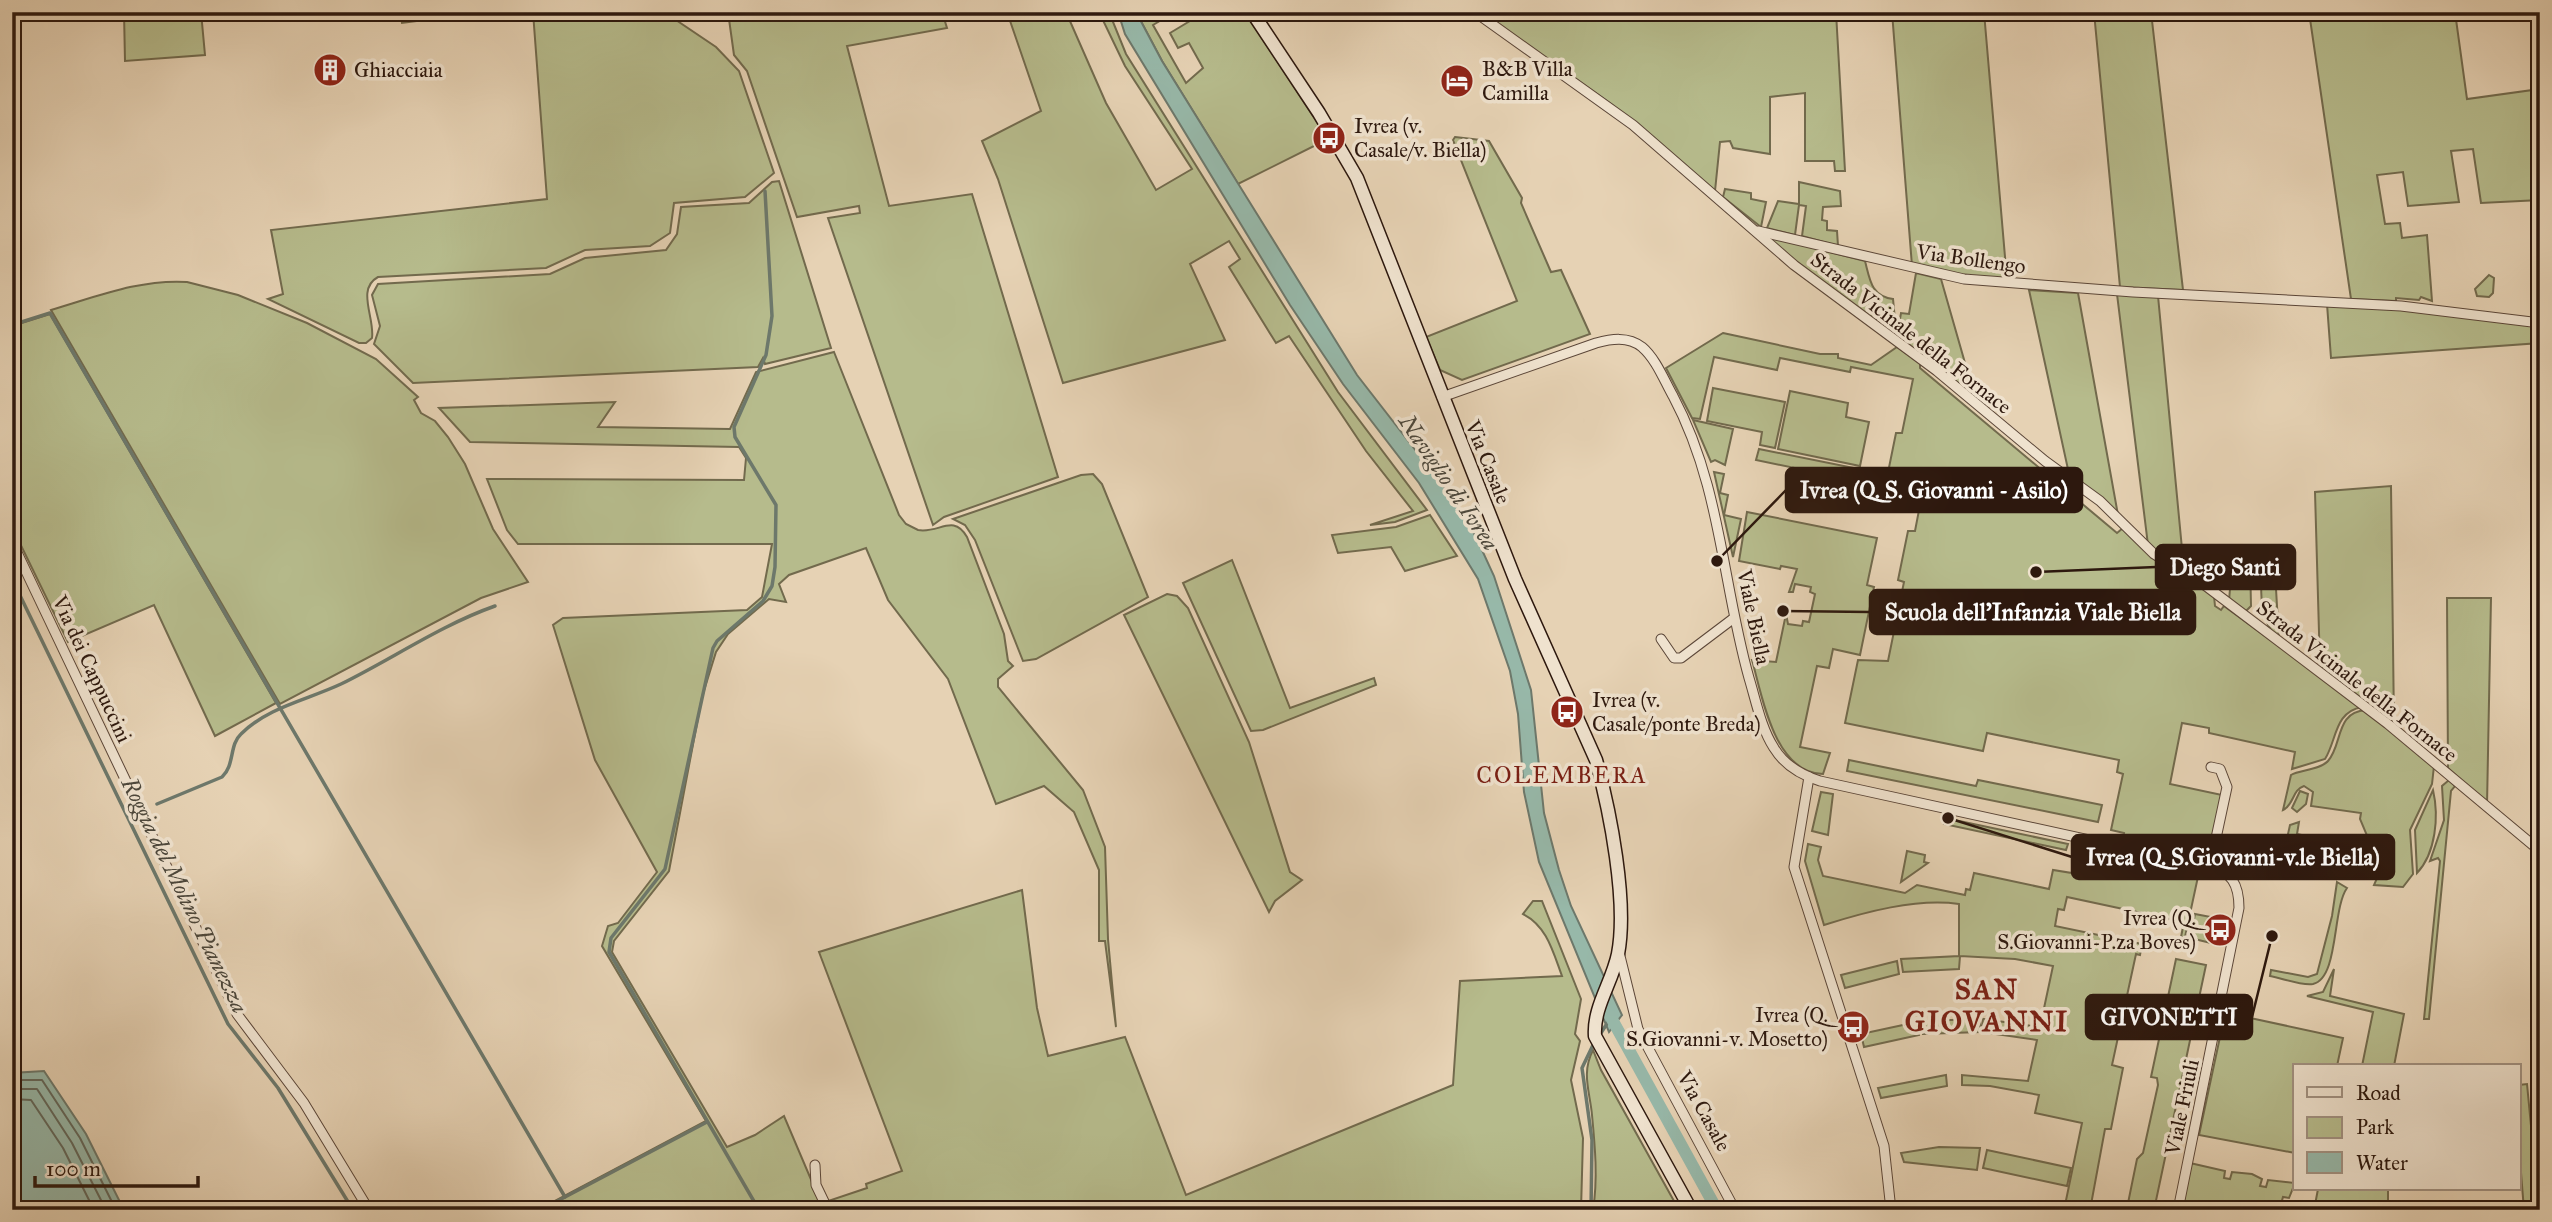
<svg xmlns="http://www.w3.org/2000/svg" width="2552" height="1222" viewBox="0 0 2552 1222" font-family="'IM FELL Great Primer',serif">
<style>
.green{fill:#b6bb8c;stroke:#726a4d;stroke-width:2}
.water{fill:#97b8a9;stroke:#6d786b;stroke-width:2}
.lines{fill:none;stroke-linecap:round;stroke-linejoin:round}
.shore{stroke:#62685c;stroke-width:2}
.stream{stroke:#6d786b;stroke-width:3.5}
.canal{stroke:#97b8a9;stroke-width:12}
.minor-casing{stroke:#5b4638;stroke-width:11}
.secondary-casing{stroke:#2d180e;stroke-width:15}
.minor{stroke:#efe2ce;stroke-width:9}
.secondary{stroke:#efe2ce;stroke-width:12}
.labels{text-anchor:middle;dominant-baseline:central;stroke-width:7;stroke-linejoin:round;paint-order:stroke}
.poi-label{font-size:21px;fill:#2d180e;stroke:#efe2ce;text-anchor:start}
.street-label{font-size:21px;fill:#2d180e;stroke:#efe2ce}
.water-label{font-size:23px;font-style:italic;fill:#4d483c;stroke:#efe2ce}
.neighbourhood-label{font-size:23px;letter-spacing:2px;fill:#7a1f14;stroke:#efe2ce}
.district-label{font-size:28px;font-weight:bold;letter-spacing:2px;fill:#7a1f14;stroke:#efe2ce}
.leader{fill:none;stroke:#2d180e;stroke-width:2.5}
.callout-dot{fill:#2d180e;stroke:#efe2ce;stroke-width:2.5}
.callout{fill:#2d180e;stroke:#2d180e;stroke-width:2.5}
.callout-label{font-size:23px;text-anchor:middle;font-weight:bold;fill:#fff}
</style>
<rect width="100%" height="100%" fill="#e6d2b4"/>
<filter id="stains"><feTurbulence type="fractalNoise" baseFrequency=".00286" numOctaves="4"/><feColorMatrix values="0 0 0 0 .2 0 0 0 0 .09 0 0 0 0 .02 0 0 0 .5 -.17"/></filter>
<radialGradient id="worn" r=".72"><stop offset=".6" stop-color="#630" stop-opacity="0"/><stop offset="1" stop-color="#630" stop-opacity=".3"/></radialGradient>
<g class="green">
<polygon points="124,12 201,12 205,55 125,61"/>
<polygon points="400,12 487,12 402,23"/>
<path d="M533 12H664L716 47 739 71 774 173 745 197 674 203 670 233 650 246 585 250 546 268 378 277C356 289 375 318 372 338L366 343H359L268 299 283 294 271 230 547 199Z"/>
<polygon points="728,12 942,12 947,28 847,46 889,206 972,194 1058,477 944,517 933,525 828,218 860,213 859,206 797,217 747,71 734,55"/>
<polygon points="1007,12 1066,12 1106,103 1156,190 1192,169 1125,66 1099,12 1109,12 1126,54 1338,392 1427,510 1395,522 1370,525 1413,511 1366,451 1289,336 1276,343 1229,267 1240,259 1229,241 1190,264 1225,340 1063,383 998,179 982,141 1041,111"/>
<polygon points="1136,12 1175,12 1153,25 1186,83 1203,68 1189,43 1178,48 1170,33 1205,12 1245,12 1328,139 1238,184 1162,61"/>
<polygon points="1490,12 1836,12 1845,171 1835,171 1834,161 1805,161 1805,93 1770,97 1770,154 1733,148 1730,141 1720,142 1715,191 1611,104 1492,20"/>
<polygon points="1892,12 1984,12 2007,280 1961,276 1912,266"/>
<polygon points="2094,12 2151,12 2183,290 2120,287"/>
<polygon points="2309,12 2455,12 2467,99 2540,89 2540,200 2481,203 2473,149 2451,151 2459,202 2408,206 2403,172 2377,175 2385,224 2400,223 2402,238 2427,235 2432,301 2421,297 2419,300 2396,298 2396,301 2351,299"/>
<polygon points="1455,137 1489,141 1522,198 1521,203 1551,272 1561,270 1590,334 1462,380 1440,370 1426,337 1517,301 1453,140"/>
<polygon points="779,181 831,348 765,364 763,358 758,367 413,383 374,344 380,326 372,295 378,284 550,274 585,258 666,250 677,234 681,207 749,203 772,182"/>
<polygon points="1799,182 1840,191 1841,206 1823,207 1822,220 1827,221 1827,230 1837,231 1838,246 1802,236 1806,206 1799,205 1795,235 1767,228 1778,201 1799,204"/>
<polygon points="1725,189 1751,193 1751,199 1766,202 1761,227 1723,197"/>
<path d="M1771 237 1865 261C1870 280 1871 296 1893 299L1895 320 1900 319 1901 313 1909 314 1916 273 1941 279 1975 398 1788 257 1769 240Z"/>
<polygon points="2489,275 2494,278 2493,293 2489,297 2477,296 2475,289"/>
<path d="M187 282 238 295 307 323 376 359 418 397 414 400 421 413 435 421 448 437 465 464 493 529 528 582 481 598 280 704 51 310C96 297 139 279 187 282Z"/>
<polygon points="2029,290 2078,293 2118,515 2069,474"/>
<polygon points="2117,294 2158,296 2184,570 2148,545"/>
<polygon points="2327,304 2400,309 2540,325 2540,343 2331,358"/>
<polygon points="50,314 276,703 215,736 154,605 68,642 12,527 12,326"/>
<path d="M1723 333 1820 354H1838V358L1871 365 1897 347 1920 363V368L2117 533 2123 528 2214 596 2215 606 2221 610 2224 606 2362 707C2334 712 2337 740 2325 759L2292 769 2295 752 2209 733V728L2182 723 2170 784 2222 795 2212 845H2208L2206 856 2123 838 2124 833 2111 830 2123 774 2117 772 2119 760 1987 733 1983 751 1845 723 1858 660 1888 661 1904 582 1898 580 1908 531H1915L1920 505 1883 497 1896 433H1902L1913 379 1851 367 1850 372 1780 358 1777 370 1714 357 1700 419 1692 418 1666 368Z"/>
<path d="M834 352 899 515 906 524 918 530C939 534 953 513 967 537L1004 634 1008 661 1013 666 998 679V687L1083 790 1105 847 1108 939 1116 1027 1105 941H1099V870L1074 812 1044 786 996 804 948 679 888 600 866 548 789 575 779 584 786 602 769 599 728 634 716 652 702 697 669 871 614 941 612 952 727 1147 755 1135 784 1116 824 1210H538L706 1121 602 946 608 926 618 923 657 872 595 760 553 625 563 618 747 610 762 597 772 544H518L507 530 487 479 744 480 746 458 739 447 470 442 439 408 615 402 598 427 730 429 756 372Z"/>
<polygon points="1713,388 1785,402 1775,448 1760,445 1762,432 1707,421"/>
<polygon points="1790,391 1848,403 1846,417 1869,422 1860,466 1778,449"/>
<polygon points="1693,420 1733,429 1725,465 1715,460 1711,462"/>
<polygon points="1759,449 1859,469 1856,486 1875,490 1873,495 1823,485 1824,474 1756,460"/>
<polygon points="1714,472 1724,474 1720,493 1728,495 1724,515 1741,519 1733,557"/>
<polygon points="1093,474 1102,484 1148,597 1036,659 1023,661 975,540 965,525 953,519 1081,475"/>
<polygon points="2391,486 2394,724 2320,667 2315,492"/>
<path d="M1747 512 1877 538 1867 585 1874 587 1860 655 1833 649 1829 668 1817 666 1800 747 1830 753 1823 774C1774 773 1762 695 1752 660L1776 662 1786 614 1788 624 1802 626 1803 621 1809 622 1815 594 1810 592 1811 587 1795 584 1793 592H1789L1797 569 1781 566 1780 569 1739 561Z"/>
<polygon points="1430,515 1457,556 1405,571 1391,547 1338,553 1332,535 1396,527"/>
<polygon points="2233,553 2246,554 2250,560 2251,606 2245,612 2229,601"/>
<path d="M2267 555H2274L2279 640C2257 619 2261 589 2262 561Z"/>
<polygon points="1232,560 1290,708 1374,678 1376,685 1263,730 1251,731 1183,583"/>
<polygon points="1167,594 1177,596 1188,608 1249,742 1290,872 1302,880 1275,901 1269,912 1124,615"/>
<polygon points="2447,598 2491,598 2487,805 2448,768"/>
<path d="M2366 710 2434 766 2432 784 2410 830 2413 874 2403 887 2374 885 2378 876 2367 864 2371 845 2360 819 2361 813 2311 806 2313 792 2304 786C2292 790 2294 805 2283 810L2291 775C2300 770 2320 770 2328 761 2343 744 2335 712 2366 710Z"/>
<polygon points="1849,760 1976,786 1978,780 2102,805 2098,822 1847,771"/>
<polygon points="2449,780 2455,786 2451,791 2429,1019 2424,1019 2440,861 2438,858 2430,861 2444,820 2442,786"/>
<path d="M2433 790C2439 816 2436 853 2417 873L2415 830Z"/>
<polygon points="2300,791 2308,794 2306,804 2297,812 2292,808"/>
<polygon points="1821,792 1833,794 1828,835 1812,831"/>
<polygon points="1945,818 2068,844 2066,850 1944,824"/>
<polygon points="2299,822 2297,834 2302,835 2301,842 2291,840 2288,834 2290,825"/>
<path d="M1808 844 1821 847 1818 860 1823 876 1905 893 1917 885 1965 895 1966 889 1970 890 1974 873 2049 889 2053 870 2072 873 2077 846 2199 872 2185 937H2181L2184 922 2067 897 2064 910 2058 909 2055 926 2142 944 2140 955 2136 954 2112 1065 2123 1068 2111 1129H2105L2090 1210H2064L2082 1123 2035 1113 2039 1095 1990 1086 1962 1085V1075L2028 1081 2037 1040 1981 1032 1983 1019 2040 1027 2053 966 2015 959 1960 956 1959 969 1903 972 1901 959 1959 956V904C1916 898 1865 912 1824 925L1805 861Z"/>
<polygon points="1907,851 1925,855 1924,862 1928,863 1901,882"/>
<path d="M2337 882 2347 888C2332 909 2339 978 2313 984 2301 986 2282 978 2270 976L2271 970 2308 977 2317 974 2332 916Z"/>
<path d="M1022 890 1037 1008 1048 1056 1125 1037 1186 1195 1453 1085 1460 981 1562 976C1553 952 1547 926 1523 914L1533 901H1542L1581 999 1575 1034 1580 1041 1571 1080 1583 1138 1581 1210H1476L1474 1206 1464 1210H1182L1179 1203 1148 1210H832L828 1201 867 1188 866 1184 902 1171 819 952Z"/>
<polygon points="2195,914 2216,918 2211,943 2190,938"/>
<polygon points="2176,959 2206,965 2154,1210 2127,1208 2137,1159 2143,1153 2158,1085 2157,1078 2151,1077"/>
<polygon points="1897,961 1899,974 1845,988 1841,975"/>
<polygon points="2334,969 2330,996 2404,1014 2394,1066 2362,1066 2373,1012 2307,996 2323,992"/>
<polygon points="2229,995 2244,998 2241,1016 2343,1038 2337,1066 2295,1066 2295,1153 2199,1135"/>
<polygon points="1980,1019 1980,1032 1923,1034 1922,1021"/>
<polygon points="1917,1022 1919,1035 1864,1047 1861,1034"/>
<path d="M1593 1050 1601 1070 1679 1210H1593C1598 1179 1595 1146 1592 1115 1590 1092 1581 1073 1593 1050Z"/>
<polygon points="1946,1075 1947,1086 1881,1098 1878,1088"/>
<polygon points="2527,1084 2539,1210 2524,1210 2519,1148 2519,1085"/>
<polygon points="1939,1147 1980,1148 1977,1170 1904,1162 1901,1153"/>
<polygon points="1987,1150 2071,1168 2067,1186 1983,1168"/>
<polygon points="2190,1163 2225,1171 2224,1178 2230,1179 2232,1172 2252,1174 2262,1179 2260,1186 2266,1187 2268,1180 2295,1183 2289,1198 2283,1197 2281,1204 2288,1205 2287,1210 2180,1210"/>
<polygon points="2318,1189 2388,1189 2388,1210 2314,1210"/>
<polygon points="1905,1202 1957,1203 1981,1207 1980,1210 1905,1210"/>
</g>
<g class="water">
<polygon points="1118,12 1136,12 1162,61 1357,375 1458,505 1476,537 1494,576 1531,690 1544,813 1559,870 1571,906 1622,1015 1609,1032 1539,862 1524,792 1518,714 1510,671 1478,579 1419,483 1343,384 1290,305 1125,34"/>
<polygon points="44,1071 86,1134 124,1210 12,1210 12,1073"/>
</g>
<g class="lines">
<g class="shore">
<polyline points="12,1080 42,1080 80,1138 116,1210"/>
<polyline points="12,1089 37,1089 72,1143 106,1210"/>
<polyline points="12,1099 31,1100 63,1148 94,1210"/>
</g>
<g class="stream">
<polyline points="12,325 50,313 565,1197 707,1122"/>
<polyline points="12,579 228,1024 278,1088 353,1210"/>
<path d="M157 804 222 777C235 765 229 745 241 734 268 707 307 700 341 684 392 659 441 625 495 606"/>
<polyline points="1599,1036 1608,1022"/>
<polyline points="540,1210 565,1197"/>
<polyline points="759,1210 609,952 611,938 665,869 713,648 717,641 763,601 772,586 775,567 776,505 735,437 734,427 766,355 772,316 765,191"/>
<polyline points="1591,1210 1592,1140 1582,1068 1594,1043"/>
</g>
<polyline class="canal" points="1608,1012 1717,1210"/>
<defs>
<g id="minor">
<polyline points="1475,12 1633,125 1794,265 1937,371 2045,461 2100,501 2154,554 2206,586 2388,724 2540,851"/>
<polyline points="1758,231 1964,279 2133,292 2401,306 2540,323"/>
<path d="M1442 397 1596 343C1611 339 1628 336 1642 347 1656 359 1664 380 1673 396 1721 486 1722 582 1749 678 1756 701 1761 728 1774 748 1785 766 1801 775 1820 781L2208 866C2232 871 2239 885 2239 908L2178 1210"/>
<polyline points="12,542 237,1014 304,1103 369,1210"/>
<polyline points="1661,639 1674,658 1681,658 1734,618"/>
<polyline points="1809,777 1794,867 1884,1146 1891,1210"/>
<polyline points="2210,866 2227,787 2220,769 2211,767"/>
<polyline points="1619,952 1638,1029 1735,1210"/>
<polyline points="815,1165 816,1185 828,1210"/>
</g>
<path id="secondary" d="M1252 12 1319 113 1357 178 1515 579 1596 760C1610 811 1628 902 1618 954 1612 983 1593 1007 1595 1036L1691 1210"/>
</defs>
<use href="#minor" class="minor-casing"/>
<use href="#secondary" class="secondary-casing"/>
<use href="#minor" class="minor"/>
<use href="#secondary" class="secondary"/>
</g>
<defs>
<symbol id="building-disc" viewBox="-11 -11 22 22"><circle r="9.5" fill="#8f2418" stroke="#efe2ce"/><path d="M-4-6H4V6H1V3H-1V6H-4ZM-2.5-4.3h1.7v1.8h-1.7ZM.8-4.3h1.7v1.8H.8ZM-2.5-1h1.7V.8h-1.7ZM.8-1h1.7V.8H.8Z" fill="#fff"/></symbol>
<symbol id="hotel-disc" viewBox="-11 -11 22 22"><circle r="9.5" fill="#8f2418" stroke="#efe2ce"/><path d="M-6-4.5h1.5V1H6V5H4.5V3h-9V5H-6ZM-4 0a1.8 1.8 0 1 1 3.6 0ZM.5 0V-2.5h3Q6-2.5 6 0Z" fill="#fff"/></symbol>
<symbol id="bus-disc" viewBox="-11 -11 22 22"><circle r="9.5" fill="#8f2418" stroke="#efe2ce"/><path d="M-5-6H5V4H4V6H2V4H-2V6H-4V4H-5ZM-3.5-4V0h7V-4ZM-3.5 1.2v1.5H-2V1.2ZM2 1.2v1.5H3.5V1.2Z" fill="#fff"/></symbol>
</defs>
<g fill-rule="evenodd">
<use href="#building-disc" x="311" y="51" width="38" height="38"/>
<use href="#hotel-disc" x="1438" y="62" width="38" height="38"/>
<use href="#bus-disc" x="1310" y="119" width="38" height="38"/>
<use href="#bus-disc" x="1548" y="693" width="38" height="38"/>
<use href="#bus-disc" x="2201" y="911" width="38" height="38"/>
<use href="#bus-disc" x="1834" y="1008" width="38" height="38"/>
</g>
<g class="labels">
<g class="poi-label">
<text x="1482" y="69">B&amp;B Villa<tspan x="1482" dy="24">Camilla</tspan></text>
<text x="354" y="70">Ghiacciaia</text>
<text x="1354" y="126">Ivrea (v.<tspan x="1354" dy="24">Casale/v. Biella)</tspan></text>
<text x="1592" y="700">Ivrea (v.<tspan x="1592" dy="24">Casale/ponte Breda)</tspan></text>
<text x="2196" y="918" text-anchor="end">Ivrea (Q.<tspan x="2196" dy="24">S.Giovanni-P.za Boves)</tspan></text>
<text x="1828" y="1015" text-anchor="end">Ivrea (Q.<tspan x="1828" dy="24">S.Giovanni-v. Mosetto)</tspan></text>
</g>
<g class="street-label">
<text transform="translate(1971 259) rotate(8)">Via Bollengo</text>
<text transform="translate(1911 333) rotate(38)">Strada Vicinale della Fornace</text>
<text transform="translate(1488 462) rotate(68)">Via Casale</text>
<text transform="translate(1754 617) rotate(78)">Viale Biella</text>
<text transform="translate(92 669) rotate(65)">Via dei Cappuccini</text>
<text transform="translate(2357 681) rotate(38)">Strada Vicinale della Fornace</text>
<text transform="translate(2182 1107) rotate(-78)">Viale Friuli</text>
<text transform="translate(1704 1111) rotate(61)">Via Casale</text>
</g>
<g class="water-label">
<text transform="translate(1449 482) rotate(56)">Naviglio di Ivrea</text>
<text transform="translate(185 895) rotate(64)">Roggia del Molino Pianezza</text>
</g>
<g class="neighbourhood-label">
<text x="1562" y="775">COLEMBERA</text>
</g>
<g class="district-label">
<text x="1987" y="989">SAN<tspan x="1987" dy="32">GIOVANNI</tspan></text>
</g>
</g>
<path class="leader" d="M1717 561L1786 490M2036 572L2156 567M1783 611L1870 612M1948 818L2072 857M2272 936L2252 1017"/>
<g class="callout-dot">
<circle cx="1717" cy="561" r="7"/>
<circle cx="2036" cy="572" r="7"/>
<circle cx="1783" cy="611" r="7"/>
<circle cx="1948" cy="818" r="7"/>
<circle cx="2272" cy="936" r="7"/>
</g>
<g class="callout">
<rect x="1786" y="468" width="296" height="44" rx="7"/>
<rect x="2156" y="545" width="139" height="44" rx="7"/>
<rect x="1870" y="590" width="325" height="44" rx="7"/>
<rect x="2072" y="835" width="322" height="44" rx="7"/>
<rect x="2086" y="995" width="166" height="44" rx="7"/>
</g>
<g class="callout-label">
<text x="1934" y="498">Ivrea (Q. S. Giovanni - Asilo)</text>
<text x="2225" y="575">Diego Santi</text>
<text x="2033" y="620">Scuola dell'Infanzia Viale Biella</text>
<text x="2233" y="865">Ivrea (Q. S.Giovanni-v.le Biella)</text>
<text x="2169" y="1025">GIVONETTI</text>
</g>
<rect width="2552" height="1222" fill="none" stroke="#e6d2b4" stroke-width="42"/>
<rect x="14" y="14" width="2524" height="1194" fill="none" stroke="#2d180e" stroke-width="3.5"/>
<rect x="21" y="21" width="2510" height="1180" fill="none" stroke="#2d180e" stroke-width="2"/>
<rect x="2293" y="1064" width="228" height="126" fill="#efe2ce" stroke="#a19181" stroke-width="2"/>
<rect x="2307" y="1087" width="35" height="10" fill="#efe2ce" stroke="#a19181" stroke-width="2"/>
<text x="2356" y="1100" font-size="21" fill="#2d180e">Road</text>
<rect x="2307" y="1117" width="35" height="21" fill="#b6bb8c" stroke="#a19181" stroke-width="2"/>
<text x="2356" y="1134" font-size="21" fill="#2d180e">Park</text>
<rect x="2307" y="1152" width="35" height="21" fill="#97b8a9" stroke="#a19181" stroke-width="2"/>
<text x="2356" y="1170" font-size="21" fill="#2d180e">Water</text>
<path d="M35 1176v10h163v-10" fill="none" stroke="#2d180e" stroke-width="3.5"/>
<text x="46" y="1176" font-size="21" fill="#2d180e" stroke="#efe2ce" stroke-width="5" paint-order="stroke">100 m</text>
<rect width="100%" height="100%" filter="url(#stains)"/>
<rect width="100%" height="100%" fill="url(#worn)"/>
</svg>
